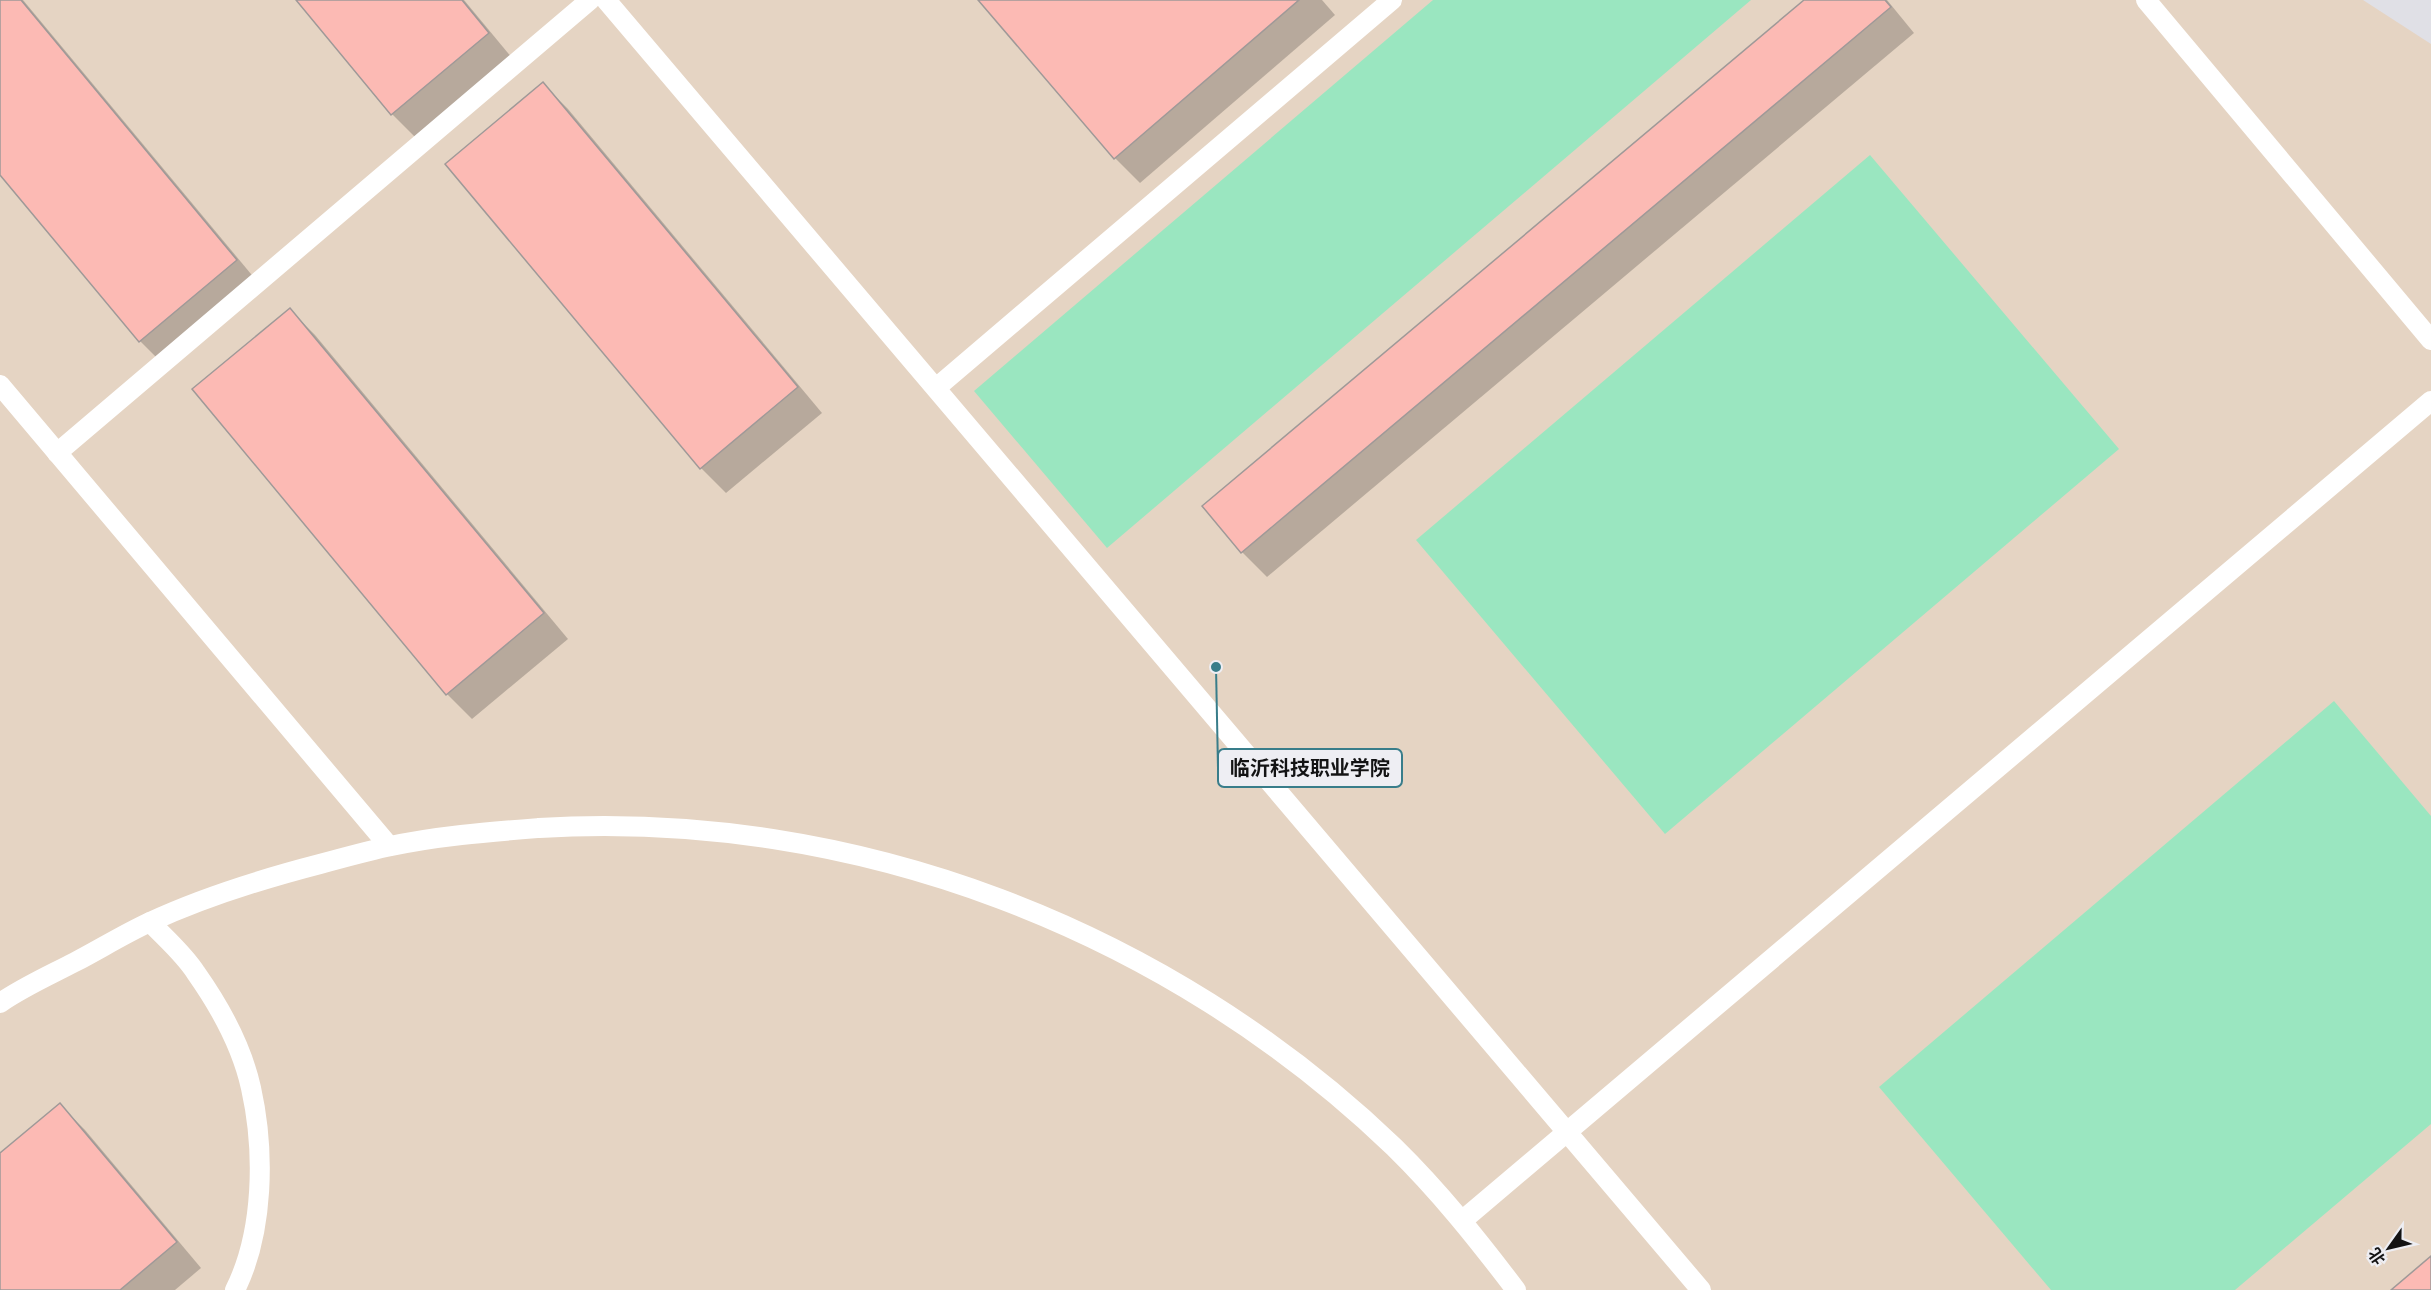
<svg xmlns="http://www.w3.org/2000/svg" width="2431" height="1290" viewBox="0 0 2431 1290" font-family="'Space Grotesk','Noto Sans SC',sans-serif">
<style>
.education{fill:#e5d4c3}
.green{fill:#9ae6c0}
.shadow{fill:#0003}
.building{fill:#fcbab4;stroke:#9f9998;stroke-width:1.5}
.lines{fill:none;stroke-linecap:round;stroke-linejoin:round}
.service{stroke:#fff;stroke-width:20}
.leader{fill:none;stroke:#387d8a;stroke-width:2}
.callout-dot{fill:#387d8a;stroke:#eeeef3;stroke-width:2}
.callout{fill:#eeeef3;stroke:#387d8a;stroke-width:2}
.callout-label{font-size:20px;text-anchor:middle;font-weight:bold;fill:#131314}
</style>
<rect width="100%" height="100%" fill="#e0e0e6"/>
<polygon class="education" points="0,0 2363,0 2431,44 2431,1290 0,1290"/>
<g class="green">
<polygon points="1433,0 1751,0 1107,548 974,391"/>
<polygon points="1870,155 2119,449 1665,834 1416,540"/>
<polygon points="2334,701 2431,816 2431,1124 2235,1290 2051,1290 1879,1087"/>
</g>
<g class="shadow">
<polygon points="0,0 23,0 261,286 165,366 140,341 0,173"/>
<polygon points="298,0 464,0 513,59 417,139 392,114"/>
<polygon points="980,0 1322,0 1335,15 1140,183 1115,158"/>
<polygon points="1806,0 1887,0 1914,33 1267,577 1242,552"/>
<polygon points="543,84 568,109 822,413 726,493 701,468"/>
<polygon points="290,310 315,335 568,639 472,719 447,694 194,390"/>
<polygon points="60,1105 85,1130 201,1268 175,1290 0,1290 0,1155"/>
</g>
<g class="building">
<polygon points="0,0 21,0 237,260 139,342 0,175"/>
<polygon points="296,0 462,0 489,33 391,115"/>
<polygon points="978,0 1299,0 1114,159"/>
<polygon points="1804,0 1885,0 1891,7 1241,553 1202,506"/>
<polygon points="543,82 798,387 700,469 445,164"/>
<polygon points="290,308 544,613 446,695 192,389"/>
<polygon points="60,1103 177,1242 120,1290 0,1290 0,1153"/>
<polygon points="2431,1256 2431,1290 2391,1290"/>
</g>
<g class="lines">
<g class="service">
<polyline points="606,0 1701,1290"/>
<polyline points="2146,0 2431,340"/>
<polyline points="0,385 389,846"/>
<polyline points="936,388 1392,0"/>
<polyline points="57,453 590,0"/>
<path d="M150 922C165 938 184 954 196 973 220 1007 242 1047 251 1088 265 1151 264 1232 235 1290"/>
<path d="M0 1003C23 987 50 975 75 962 100 949 124 934 150 922 204 897 262 879 320 864 342 858 364 852 386 847 436 836 488 832 539 828 854 809 1167 929 1394 1147 1439 1191 1478 1240 1516 1290"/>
<polyline points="1463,1220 2431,401"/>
</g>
</g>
<path class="leader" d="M1216 667L1218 768"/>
<circle class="callout-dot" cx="1216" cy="667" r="6"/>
<rect class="callout" x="1218" y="749" width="184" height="38" rx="6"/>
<g class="callout-label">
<text x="1310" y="775">临沂科技职业学院</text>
</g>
<g transform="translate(2389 1248) rotate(236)" stroke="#eeeef3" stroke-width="4.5" paint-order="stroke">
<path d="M0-4.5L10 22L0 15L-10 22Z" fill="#131314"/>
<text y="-9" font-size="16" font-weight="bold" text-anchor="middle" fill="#131314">北</text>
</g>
</svg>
